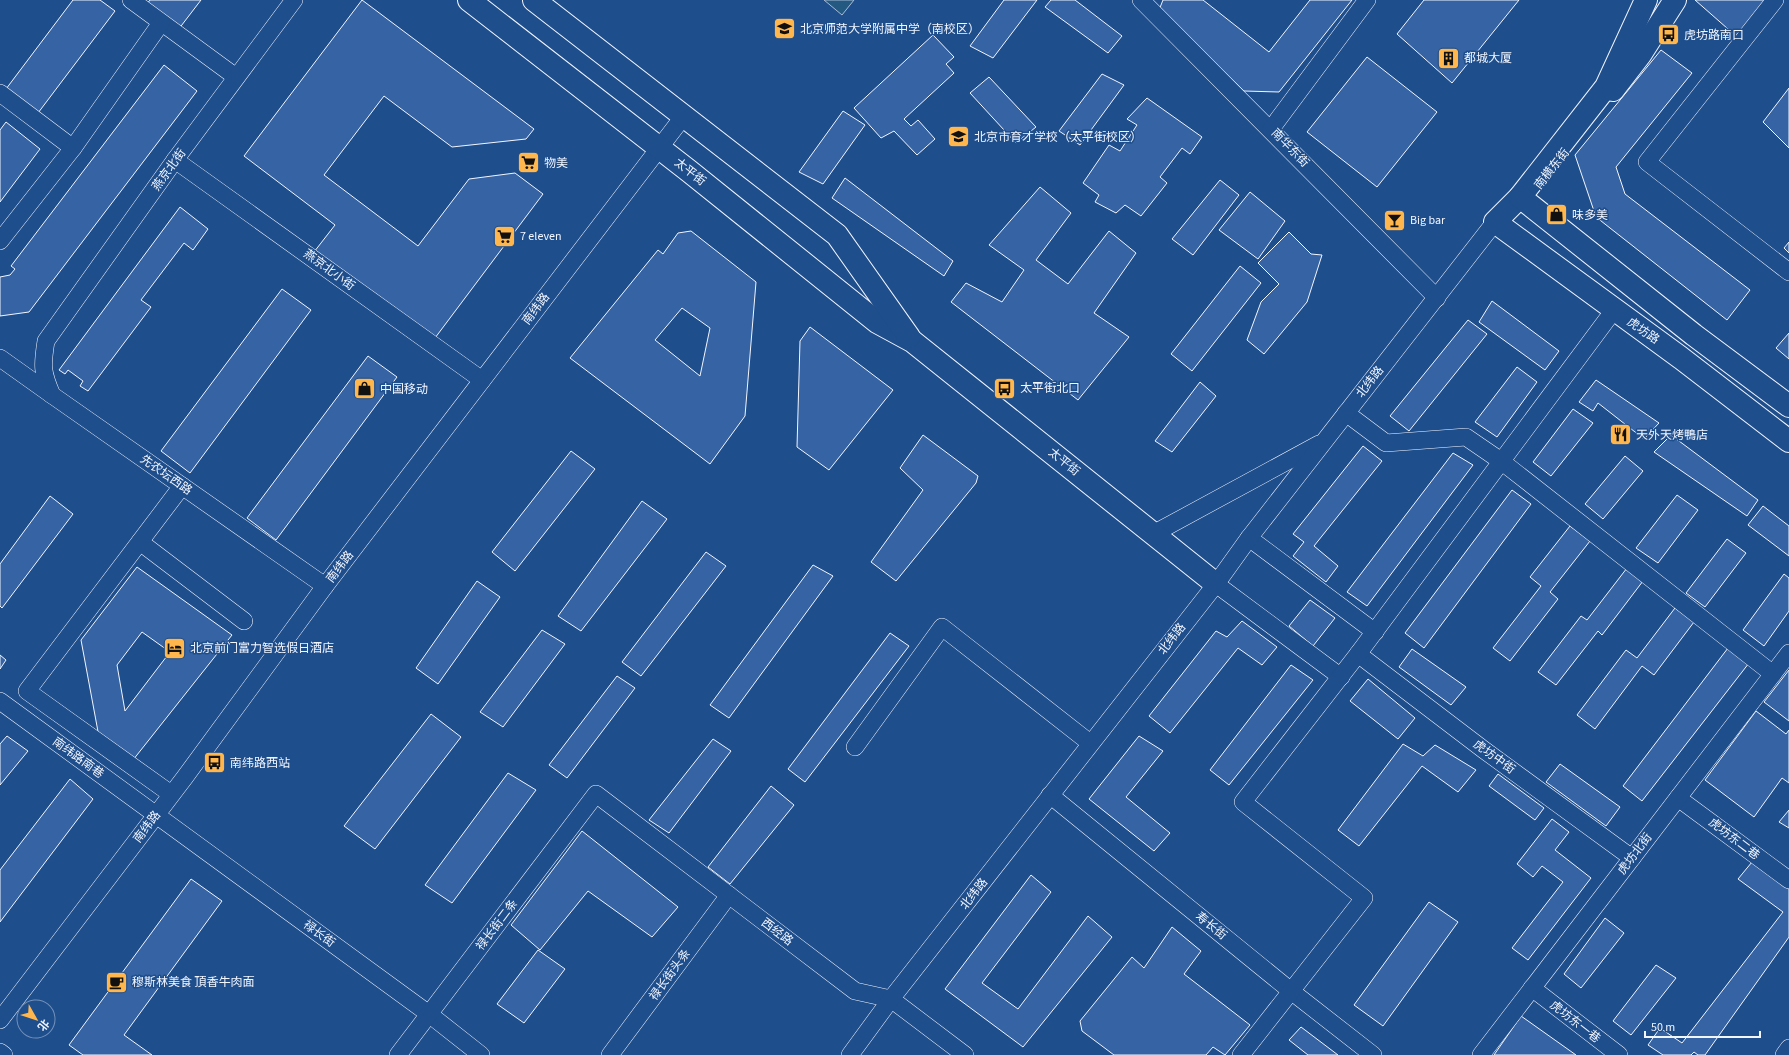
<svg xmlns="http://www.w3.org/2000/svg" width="1789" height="1055" viewBox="0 0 1789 1055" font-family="'Source Sans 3','Noto Sans SC',sans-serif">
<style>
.green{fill:#245a82;stroke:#a8bbd7}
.building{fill:#3563a3;stroke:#f2f6ff;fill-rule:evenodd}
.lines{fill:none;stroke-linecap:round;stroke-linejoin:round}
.minor-casing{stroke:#f2f6ff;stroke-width:18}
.major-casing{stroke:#f2f6ff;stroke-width:24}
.minor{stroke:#1f4e8c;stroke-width:17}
.major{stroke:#1f4e8c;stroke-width:22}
.labels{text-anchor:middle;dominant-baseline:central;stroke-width:3;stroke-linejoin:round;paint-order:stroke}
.poi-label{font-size:12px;fill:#f2f6ff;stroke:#1f4e8c;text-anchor:start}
.street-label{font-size:12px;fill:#f2f6ff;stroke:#1f4e8c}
</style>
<rect width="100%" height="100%" fill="#1f4e8c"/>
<polygon class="green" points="824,0 854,0 842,15"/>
<g class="building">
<polygon points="73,0 100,0 115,11 38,113 6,89"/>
<polygon points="150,0 201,0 178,30 146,5"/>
<polygon points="362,0 534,129 526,139 452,147 384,96 324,175 418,246 469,179 515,173 543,194 435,338 314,252 335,225 244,156"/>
<polygon points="1004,0 1037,0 993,58 970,46"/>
<polygon points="1051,0 1075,0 1122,36 1108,53 1045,7"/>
<polygon points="1163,0 1203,0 1269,52 1310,0 1352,0 1279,92 1244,91 1159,10"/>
<polygon points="1424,0 1519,0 1452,83 1397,34"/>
<polygon points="1695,0 1767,0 1736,36"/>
<polygon points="933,35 954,57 946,64 954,73 904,119 911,126 918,120 935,139 917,155 894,131 881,138 854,108"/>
<polygon points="1661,50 1692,73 1616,167 1625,194 1750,290 1727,320 1596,217 1575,155"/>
<polygon points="1367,57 1437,112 1377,187 1307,132"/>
<polygon points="164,65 197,91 29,312 0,316 0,277 10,275 15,269 11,266"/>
<polygon points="1102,74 1124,85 1080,145 1059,131"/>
<polygon points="989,77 1036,127 1016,143 970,93"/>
<polygon points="1789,88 1789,148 1763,122"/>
<polygon points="1147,98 1202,137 1190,154 1182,148 1160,177 1167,183 1141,216 1125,205 1116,213 1095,202 1099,195 1083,183 1109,145 1120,151 1137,125 1127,119"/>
<polygon points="843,111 865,125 823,184 799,172"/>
<polygon points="6,122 40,149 0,202 0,130"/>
<polygon points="845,178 953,261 944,276 832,198"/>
<polygon points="1220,180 1239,195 1193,255 1172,239"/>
<polygon points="1040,187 1071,213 1036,260 1068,284 1109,231 1136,253 1094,313 1129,337 1078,400 951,302 966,283 1002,302 1024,270 989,245"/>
<polygon points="1250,192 1285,221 1258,259 1219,230"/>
<polygon points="180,207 208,229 193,250 184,243 141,300 151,307 88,391 80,386 83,381 68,370 65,374 59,370"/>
<path d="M691 231 756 282 745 416 710 464 570 358 658 250 663 254 678 233ZM682 308 710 328 700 376 655 340Z"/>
<polygon points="1289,232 1311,254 1322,255 1307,302 1264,354 1247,340 1261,302 1279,284 1258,263"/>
<polygon points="1789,242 1789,253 1784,248"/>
<polygon points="1240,266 1261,283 1192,371 1171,354"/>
<polygon points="282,289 311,310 190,473 161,451"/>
<polygon points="1492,301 1559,351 1545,370 1479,322"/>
<polygon points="1468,320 1487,334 1409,431 1390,416"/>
<polygon points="810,327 893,390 829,470 797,447 800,341"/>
<polygon points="1789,333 1789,359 1776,348"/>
<polygon points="368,356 397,377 276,540 247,518"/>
<polygon points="1517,367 1537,382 1497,437 1475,422"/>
<polygon points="1596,380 1659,423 1644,439 1598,403 1593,411 1579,402"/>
<polygon points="1200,382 1216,396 1172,452 1155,441"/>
<polygon points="1573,409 1593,423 1551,476 1533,462"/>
<polygon points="923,435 978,476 976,483 896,581 871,562 923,490 900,468"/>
<polygon points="1671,435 1758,500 1747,516 1654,452"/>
<polygon points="1363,446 1382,461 1314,546 1338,566 1326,582 1293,556 1304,542 1293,534"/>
<polygon points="571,451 595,469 515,571 492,552"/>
<polygon points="1453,453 1473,465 1367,606 1347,592"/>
<polygon points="1625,456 1643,471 1603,519 1585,504"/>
<polygon points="1512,490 1531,504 1424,648 1405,633"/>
<polygon points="1677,495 1698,510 1658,563 1636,548"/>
<polygon points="50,496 73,514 2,608 0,606 0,564"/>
<polygon points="642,501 667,519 581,631 558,616"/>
<polygon points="1763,506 1789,526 1789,556 1748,525"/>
<polygon points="1570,526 1590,541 1550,592 1558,599 1510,661 1493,648 1541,586 1530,577"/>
<polygon points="1727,539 1746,553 1705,607 1686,593"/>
<polygon points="706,552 726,566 641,676 622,662"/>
<polygon points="813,565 833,576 729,718 710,705"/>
<path d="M137 567 232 635 133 760 99 737 81 640ZM142 632 170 652 125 711 117 665Z"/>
<polygon points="1627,568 1643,581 1602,635 1598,631 1556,685 1538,672 1581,616 1587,620"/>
<polygon points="1784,574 1789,578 1789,611 1764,646 1743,630"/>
<polygon points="477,581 500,597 438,684 416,668"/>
<polygon points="1310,600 1335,618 1313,646 1289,626"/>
<polygon points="1675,608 1694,622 1654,675 1642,666 1595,729 1577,715 1626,650 1637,658"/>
<polygon points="1242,621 1277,647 1262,665 1238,648 1170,733 1149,716 1216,631 1227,637"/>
<polygon points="542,630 565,644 503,727 480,712"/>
<polygon points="890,633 909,646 805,782 788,769"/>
<polygon points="1728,648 1749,663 1642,801 1623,786"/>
<polygon points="1412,649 1466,687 1451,705 1399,667"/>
<polygon points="0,655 6,660 0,669"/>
<polygon points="1291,665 1313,680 1229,785 1210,770"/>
<polygon points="1789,670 1789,721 1764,702"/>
<polygon points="617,676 635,688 567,778 549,765"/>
<polygon points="1368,679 1415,718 1398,739 1350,701"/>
<polygon points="1756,711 1786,734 1789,730 1789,783 1782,778 1754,817 1705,780"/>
<polygon points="431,714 461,737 375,849 344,826"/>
<polygon points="7,736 28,751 0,785 0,744"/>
<polygon points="1139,736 1163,751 1126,797 1170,833 1154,851 1089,799"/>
<polygon points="713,739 731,751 669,833 649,820"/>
<polygon points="1403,744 1423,756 1435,745 1476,770 1458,792 1422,766 1359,846 1338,830"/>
<polygon points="1560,764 1620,807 1606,826 1546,782"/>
<polygon points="508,773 536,790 452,903 425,885"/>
<polygon points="1498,774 1544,808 1535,820 1489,786"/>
<polygon points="70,779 93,799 0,922 0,870"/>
<polygon points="771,786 794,805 730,884 708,867"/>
<polygon points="1789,810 1789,828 1779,822"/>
<polygon points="1552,819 1569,832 1555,850 1591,878 1528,960 1512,948 1563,882 1542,866 1533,877 1517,864"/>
<polygon points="582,831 678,907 652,937 588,891 540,950 511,925"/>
<polygon points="1752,862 1789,889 1789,937 1705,1055 1698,1055 1694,1052 1691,1055 1663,1055 1648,1045 1660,1028 1682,1043 1783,912 1738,879"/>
<polygon points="1031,875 1051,892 982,983 1018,1009 1088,916 1112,937 1023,1047 945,989"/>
<polygon points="191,879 222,901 124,1035 152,1055 83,1055 69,1045"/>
<polygon points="1429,902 1458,922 1383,1026 1354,1005"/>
<polygon points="1605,918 1624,933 1581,988 1564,974"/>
<polygon points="1172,927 1201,951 1184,974 1250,1025 1225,1055 1213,1047 1206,1055 1114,1055 1082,1031 1080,1021 1132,957 1144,968"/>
<polygon points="538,950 565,969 524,1023 497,1004"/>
<polygon points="1656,965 1676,978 1631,1035 1613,1021"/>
<polygon points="1521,1016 1576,1055 1494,1055"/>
<polygon points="1301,1027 1338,1055 1308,1055 1289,1040"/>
</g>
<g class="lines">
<defs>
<g id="minor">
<polyline points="131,0 236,77"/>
<path d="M294 0 175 160 46 341C42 366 42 372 52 395L325 586"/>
<polyline points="1141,0 1437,298"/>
<polyline points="1775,0 1647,162 1789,272"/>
<polyline points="0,93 73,148 161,23"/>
<polyline points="1271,129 1367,0"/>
<polyline points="175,160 482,380"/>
<polyline points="0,241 73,148"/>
<polyline points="0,358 52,395"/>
<polyline points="1346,413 1386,443 1466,437 1501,461 1773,674"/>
<polyline points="1153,534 1319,444"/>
<polyline points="1249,538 1375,632"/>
<polyline points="140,542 244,621"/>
<polyline points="1216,584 1341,677"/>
<polyline points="1358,654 1484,750 1632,858"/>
<polyline points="0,701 429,1014 481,1055"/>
<polyline points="855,747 942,627 1090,743"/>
<polyline points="171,794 27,691 182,486"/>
<polyline points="1050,795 1291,991 1373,1055"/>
<polyline points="1678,798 1789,880"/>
<polyline points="1532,988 1619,1055"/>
<polyline points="0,1020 185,777 325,586 683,117"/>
<polyline points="0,1052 4,1055"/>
<polyline points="398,1055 596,794 855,991 891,999 965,1055"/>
<polyline points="610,1055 729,895"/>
<polyline points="850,1055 891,999 1216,584 1249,538 1495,222"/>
<polyline points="1241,1055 1364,898 1243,802 1358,654 1614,310"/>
<polyline points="1481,1055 1789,653"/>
<polyline points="1784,1055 1789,1048"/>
</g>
<g id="major">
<polyline points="469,0 689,171 877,322 912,341 1216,584"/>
<polyline points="534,0 837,235 909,337"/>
<polyline points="1646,0 1606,87 1520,197 1495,222 1681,358 1789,441"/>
<polyline points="1613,90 1640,55 1675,0"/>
<polyline points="1520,197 1694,335 1789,406"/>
</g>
</defs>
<use href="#minor" class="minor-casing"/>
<use href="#major" class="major-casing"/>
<use href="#minor" class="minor"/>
<use href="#major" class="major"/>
</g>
<defs>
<symbol id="school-square" viewBox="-11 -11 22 22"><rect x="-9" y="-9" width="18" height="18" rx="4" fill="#ffb74d" stroke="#1f4e8c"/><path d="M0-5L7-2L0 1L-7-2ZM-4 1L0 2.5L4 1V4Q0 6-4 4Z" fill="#111"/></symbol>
<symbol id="bus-square" viewBox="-11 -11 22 22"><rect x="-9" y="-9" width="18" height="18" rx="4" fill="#ffb74d" stroke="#1f4e8c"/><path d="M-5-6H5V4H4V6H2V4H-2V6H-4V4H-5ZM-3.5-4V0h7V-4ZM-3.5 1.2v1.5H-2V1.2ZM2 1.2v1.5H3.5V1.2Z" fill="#111"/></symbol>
<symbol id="building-square" viewBox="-11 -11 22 22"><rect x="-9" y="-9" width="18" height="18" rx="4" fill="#ffb74d" stroke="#1f4e8c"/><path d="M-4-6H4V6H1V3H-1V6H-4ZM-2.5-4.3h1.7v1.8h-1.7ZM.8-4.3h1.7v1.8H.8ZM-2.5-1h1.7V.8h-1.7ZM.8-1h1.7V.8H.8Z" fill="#111"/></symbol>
<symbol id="supermarket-square" viewBox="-11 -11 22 22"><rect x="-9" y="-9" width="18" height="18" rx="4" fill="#ffb74d" stroke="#1f4e8c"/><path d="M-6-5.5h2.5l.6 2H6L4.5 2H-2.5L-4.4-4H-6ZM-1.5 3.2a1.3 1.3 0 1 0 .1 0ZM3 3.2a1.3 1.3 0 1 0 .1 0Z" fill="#111"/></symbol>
<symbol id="shop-square" viewBox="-11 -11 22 22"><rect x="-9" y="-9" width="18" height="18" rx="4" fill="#ffb74d" stroke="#1f4e8c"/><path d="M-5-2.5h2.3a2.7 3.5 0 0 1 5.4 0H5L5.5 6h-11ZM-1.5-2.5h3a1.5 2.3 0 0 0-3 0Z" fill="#111"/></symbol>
<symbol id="bar-square" viewBox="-11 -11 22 22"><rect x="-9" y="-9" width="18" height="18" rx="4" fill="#ffb74d" stroke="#1f4e8c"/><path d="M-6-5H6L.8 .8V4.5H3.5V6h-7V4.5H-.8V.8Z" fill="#111"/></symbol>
<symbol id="restaurant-square" viewBox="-11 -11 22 22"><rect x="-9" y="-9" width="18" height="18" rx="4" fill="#ffb74d" stroke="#1f4e8c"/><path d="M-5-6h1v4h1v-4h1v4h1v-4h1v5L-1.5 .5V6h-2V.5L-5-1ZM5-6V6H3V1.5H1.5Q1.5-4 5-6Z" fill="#111"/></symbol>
<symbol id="hotel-square" viewBox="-11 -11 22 22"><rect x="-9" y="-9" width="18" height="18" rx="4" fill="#ffb74d" stroke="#1f4e8c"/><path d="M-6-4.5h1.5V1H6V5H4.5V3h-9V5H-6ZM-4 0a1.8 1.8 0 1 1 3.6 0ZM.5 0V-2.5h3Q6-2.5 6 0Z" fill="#111"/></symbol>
<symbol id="cafe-square" viewBox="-11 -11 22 22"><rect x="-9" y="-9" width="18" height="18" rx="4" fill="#ffb74d" stroke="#1f4e8c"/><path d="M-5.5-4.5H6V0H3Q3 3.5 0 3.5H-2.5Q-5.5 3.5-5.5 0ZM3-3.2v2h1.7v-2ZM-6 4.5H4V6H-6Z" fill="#111"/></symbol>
</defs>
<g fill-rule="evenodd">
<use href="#school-square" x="772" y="16" width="25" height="25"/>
<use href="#bus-square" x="1656" y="22" width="25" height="25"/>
<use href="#building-square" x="1436" y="46" width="25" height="25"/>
<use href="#school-square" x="946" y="124" width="25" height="25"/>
<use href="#supermarket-square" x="516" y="150" width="25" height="25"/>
<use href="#shop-square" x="1544" y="202" width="25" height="25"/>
<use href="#bar-square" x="1382" y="208" width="25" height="25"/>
<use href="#supermarket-square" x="492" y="224" width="25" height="25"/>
<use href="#bus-square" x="992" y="376" width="25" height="25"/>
<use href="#shop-square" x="352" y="376" width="25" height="25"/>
<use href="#restaurant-square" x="1608" y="422" width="25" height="25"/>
<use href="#hotel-square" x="162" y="636" width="25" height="25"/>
<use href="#bus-square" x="202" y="750" width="25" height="25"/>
<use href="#cafe-square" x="104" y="970" width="25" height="25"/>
</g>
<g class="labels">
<g class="poi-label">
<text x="800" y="29">北京师范大学附属中学（南校区）</text>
<text x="1684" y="35">虎坊路南口</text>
<text x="1464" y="58">都城大厦</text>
<text x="974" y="137">北京市育才学校（太平街校区）</text>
<text x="544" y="163">物美</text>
<text x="1572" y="215">味多美</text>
<text x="1410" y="220">Big bar</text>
<text x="520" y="236">7 eleven</text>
<text x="1020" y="388">太平街北口</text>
<text x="380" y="389">中国移动</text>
<text x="1636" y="435">天外天烤鴨店</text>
<text x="190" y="648">北京前门富力智选假日酒店</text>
<text x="230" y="763">南纬路西站</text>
<text x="132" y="982">穆斯林美食 頂香牛肉面</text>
</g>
<g class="street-label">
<text transform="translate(1290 148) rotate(46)">南华东街</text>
<text transform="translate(1552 169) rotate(-52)">南横东街</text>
<text transform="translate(169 170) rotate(-54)">燕京北街</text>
<text transform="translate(690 172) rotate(38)">太平街</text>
<text transform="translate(329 270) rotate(36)">燕京北小街</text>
<text transform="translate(536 309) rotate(-53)">南纬路</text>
<text transform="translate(1643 331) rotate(35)">虎坊路</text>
<text transform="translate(1370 382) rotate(-52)">北纬路</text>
<text transform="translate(1064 462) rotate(39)">太平街</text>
<text transform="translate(166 475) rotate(35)">先农坛西路</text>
<text transform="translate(340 567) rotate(-53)">南纬路</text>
<text transform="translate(1172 639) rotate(-52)">北纬路</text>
<text transform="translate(1494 757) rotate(36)">虎坊中街</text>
<text transform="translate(78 758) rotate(36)">南纬路南巷</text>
<text transform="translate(147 827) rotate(-53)">南纬路</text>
<text transform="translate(1734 839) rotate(37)">虎坊东二巷</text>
<text transform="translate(1635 854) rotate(-53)">虎坊北街</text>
<text transform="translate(974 894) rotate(-52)">北纬路</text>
<text transform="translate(497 925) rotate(-53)">禄长街二条</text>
<text transform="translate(1211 926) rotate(39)">寿长街</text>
<text transform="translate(777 932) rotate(37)">西经路</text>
<text transform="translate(319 934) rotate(36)">禄长街</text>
<text transform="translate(670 975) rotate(-54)">禄长街头条</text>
<text transform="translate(1575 1022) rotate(38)">虎坊东一巷</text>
</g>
</g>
<g transform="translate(36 1019) rotate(129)"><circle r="19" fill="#1f4e8c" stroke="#7391ba"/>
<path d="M0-3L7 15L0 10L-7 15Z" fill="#ffb74d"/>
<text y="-6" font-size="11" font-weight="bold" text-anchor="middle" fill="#f2f6ff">北</text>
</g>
<path d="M1645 1031v6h115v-6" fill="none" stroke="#f2f6ff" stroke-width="2"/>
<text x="1651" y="1031" font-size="12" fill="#f2f6ff" stroke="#1f4e8c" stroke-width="3" paint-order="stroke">50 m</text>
</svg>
